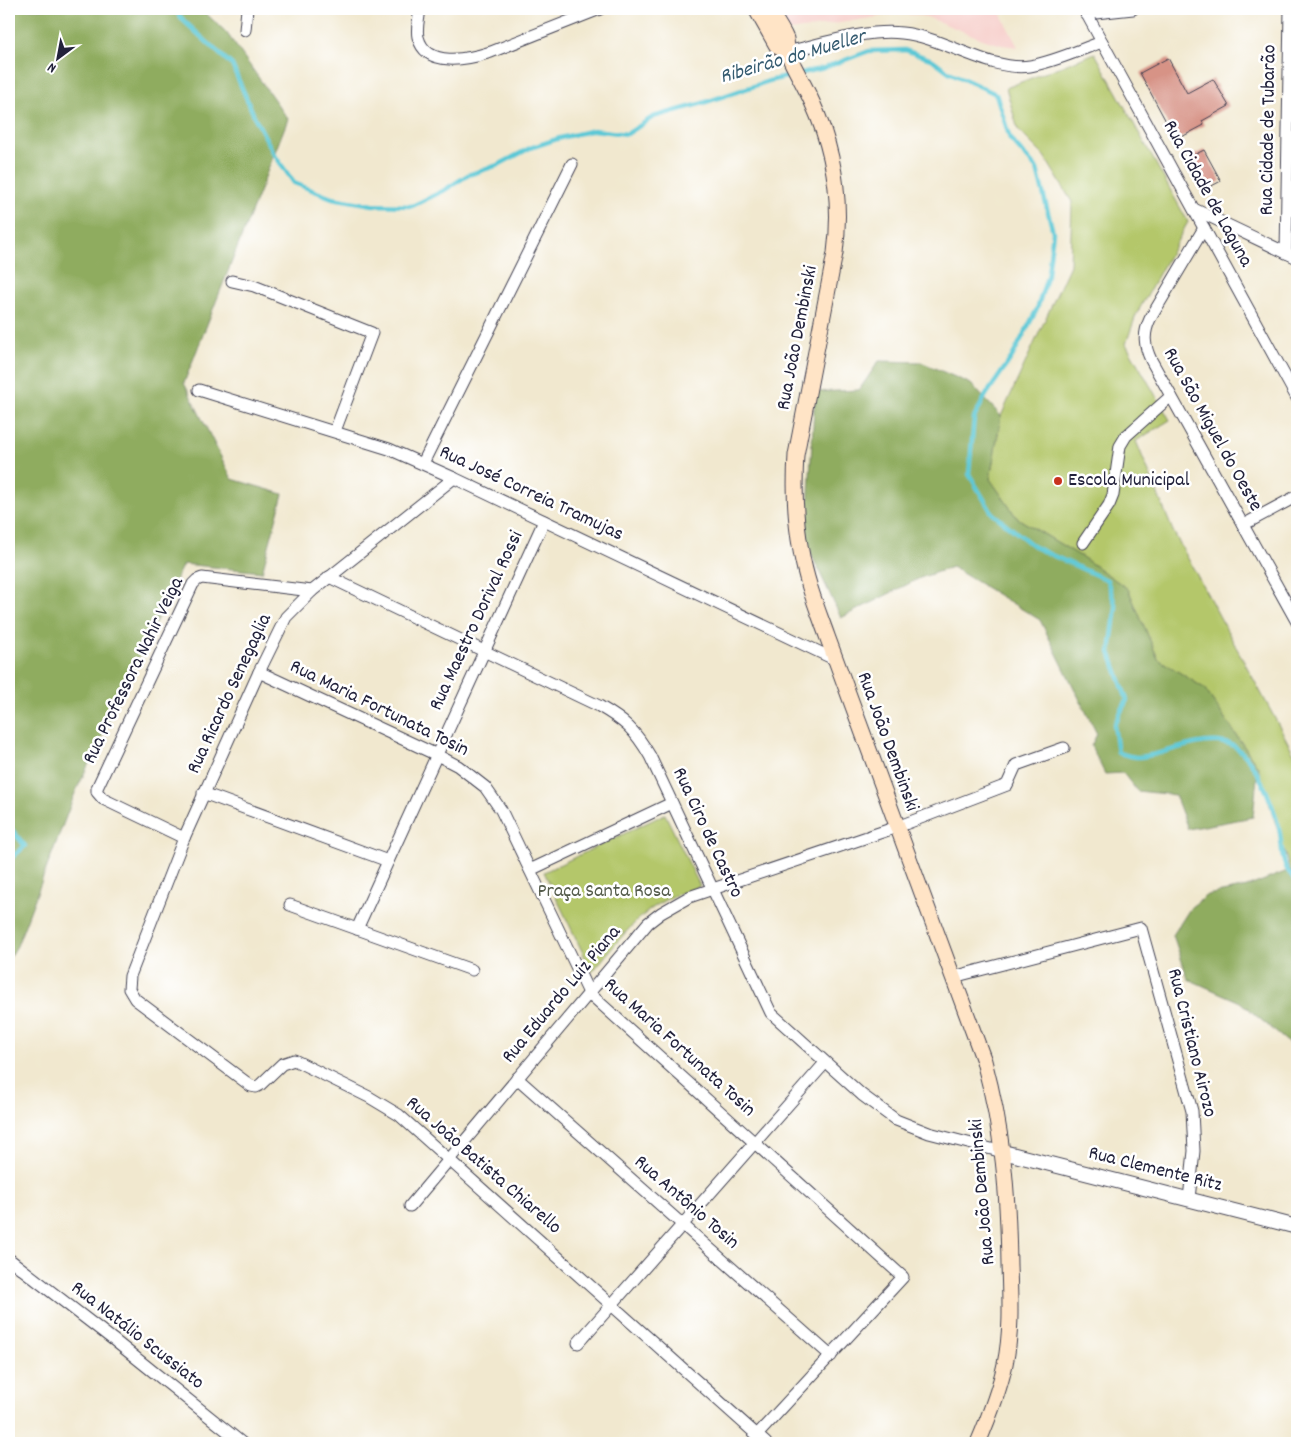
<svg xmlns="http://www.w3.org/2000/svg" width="1306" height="1452" viewBox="0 0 1306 1452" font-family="Dekko,sans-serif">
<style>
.built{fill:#f7d0cc}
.green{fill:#b4c76b;stroke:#6b7453}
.forest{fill:#8fac5f;stroke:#58674d}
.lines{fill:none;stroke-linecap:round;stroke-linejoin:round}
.stream{stroke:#5cc8d6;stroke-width:4.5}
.building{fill:#d79386}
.minor-casing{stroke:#414051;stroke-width:13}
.tertiary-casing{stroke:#414051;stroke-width:16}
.secondary-casing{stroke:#414051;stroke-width:17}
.minor{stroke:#fff;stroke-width:11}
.tertiary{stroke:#fff;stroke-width:14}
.secondary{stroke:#ffe4c6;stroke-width:15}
.poi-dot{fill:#c8321e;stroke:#fff;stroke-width:2}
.labels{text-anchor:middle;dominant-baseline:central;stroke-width:5;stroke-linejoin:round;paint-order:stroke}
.street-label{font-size:20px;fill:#22223b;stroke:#fff}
.poi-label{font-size:20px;fill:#22223b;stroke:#fff;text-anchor:start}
.park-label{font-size:20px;fill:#555c4c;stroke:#fff}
.water-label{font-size:21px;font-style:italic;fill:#365c71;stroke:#fff}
</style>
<rect width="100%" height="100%" fill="#fff"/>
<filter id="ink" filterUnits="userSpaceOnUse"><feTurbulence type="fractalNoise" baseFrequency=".02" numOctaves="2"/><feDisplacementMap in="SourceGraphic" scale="10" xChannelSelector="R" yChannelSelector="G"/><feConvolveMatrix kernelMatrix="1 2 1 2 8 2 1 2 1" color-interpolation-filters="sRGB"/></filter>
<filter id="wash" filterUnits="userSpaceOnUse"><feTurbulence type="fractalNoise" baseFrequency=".0096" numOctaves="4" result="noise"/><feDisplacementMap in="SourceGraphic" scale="20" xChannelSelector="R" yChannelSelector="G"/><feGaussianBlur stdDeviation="1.12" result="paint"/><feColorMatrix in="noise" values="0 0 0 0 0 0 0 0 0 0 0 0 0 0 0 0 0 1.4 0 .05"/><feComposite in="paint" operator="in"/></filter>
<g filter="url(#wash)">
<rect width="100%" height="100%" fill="#f1e8cf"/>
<polygon class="built" points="777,9 998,9 1018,47 1002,45 985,40 927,17 914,15 896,14 790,31"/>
<g class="green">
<polygon points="1095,53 1188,222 1136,315 1126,344 1170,420 1136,441 1173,531 1297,759 1297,876 1290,870 1258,767 1204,688 1158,659 1128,589 1085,559 1017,518 990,479 1001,416 1070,265 1072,202 1044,156 1018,130 1006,88"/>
<path d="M665 814 700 886C687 891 673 895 660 903 633 919 613 948 592 972L544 872Z"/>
</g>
<g class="forest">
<polygon points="9,9 201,9 226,32 288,119 184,383 232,479 283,494 262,572 183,564 75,793 17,946 9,959"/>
<polygon points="879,361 921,362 971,384 1001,416 990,479 1017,518 1085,559 1128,589 1158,659 1204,688 1258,767 1253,817 1188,829 1175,795 1137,791 1123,773 1105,774 1091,746 1097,734 1040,620 952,567 920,578 841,618 806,543 815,392 859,390"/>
<polygon points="1290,870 1297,876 1297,1050 1240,1002 1188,979 1173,935 1191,907 1207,895 1247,887"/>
</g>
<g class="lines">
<g class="stream">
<polyline points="174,9 185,22 232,65 255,118 274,154 294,183 332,198 373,205 412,206 443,191 468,175 498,165 530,148 560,138 594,130 627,134 653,117 700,104 769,81 794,75"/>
<path d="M802 73 824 68 869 51 905 50 933 60 949 72 996 94 1010 139 1037 169 1053 232 1048 274 1037 309 1012 357 986 395 974 418 969 474 992 513 1036 548 1107 580 1116 607 1110 652 1127 700 1114 725 1118 753C1125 754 1133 758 1140 757 1167 754 1191 740 1219 742 1222 743 1227 743 1230 744 1255 755 1273 804 1279 828 1284 850 1278 865 1297 881"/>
<polyline points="9,826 25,846 9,860"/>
</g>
</g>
<g id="blocks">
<g class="building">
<polygon points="1168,58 1187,93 1213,79 1229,106 1202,121 1204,125 1176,140 1140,73"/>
<polygon points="1204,150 1221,181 1204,190 1186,159"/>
</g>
</g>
</g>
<g filter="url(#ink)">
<use href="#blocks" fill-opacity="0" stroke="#414051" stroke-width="1"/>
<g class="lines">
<defs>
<g id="minor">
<path d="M420 9C419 18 416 28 418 37 426 69 469 59 491 52L600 9"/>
<polyline points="1084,9 1297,398"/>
<polyline points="1086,14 1133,9"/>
<polyline points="245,30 247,9"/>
<path d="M787 52C822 44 866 29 902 33 944 37 990 72 1030 66 1054 62 1079 50 1102 42"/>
<polyline points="1194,209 1297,258"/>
<path d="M1204 228 1150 319C1143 334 1144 345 1151 360L1297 622"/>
<polyline points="1286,253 1290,9"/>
<polyline points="232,281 254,286 372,333 335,431"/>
<polyline points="199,390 389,449 454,478 836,660"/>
<polyline points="423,463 572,164"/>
<polyline points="454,478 312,591 286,617 259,672 184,838 130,976 129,989 135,999 251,1086 256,1087 260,1085 282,1064 294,1060 369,1097 399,1115 766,1443"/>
<polyline points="1243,525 1297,496"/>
<polyline points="1083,543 1109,505 1113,495 1120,446 1126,436 1171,396"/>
<path d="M329 577 599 706C625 721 635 730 650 756L771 1013 862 1095 896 1120 929 1133 1003 1152"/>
<polyline points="259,672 437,755 458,766 485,787 501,810 589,993 903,1277 757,1435"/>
<polyline points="203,793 388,861"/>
<polyline points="184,838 103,799 97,792 97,788 193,584 197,580 202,578 312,591"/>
<polyline points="530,870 672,803"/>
<polyline points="290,905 472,970"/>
<polyline points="357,929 544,521"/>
<polyline points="953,977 1141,928 1192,1111 1194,1151 1189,1199"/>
<polyline points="517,1078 831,1356"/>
<polyline points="410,1206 648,923 661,913 689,897 897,827 1007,785 1016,765 1064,748"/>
<polyline points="9,1259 115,1341 242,1443"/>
<polyline points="578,1343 825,1063"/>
</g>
<polyline id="tertiary" points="1003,1152 1297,1227"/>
<g id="secondary">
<polyline points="756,9 777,46 787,52"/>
<path d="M768 9C774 18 782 29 786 39 787 44 786 49 788 54 795 70 805 86 812 102 834 150 842 201 835 253L796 455C794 487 795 520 801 551 806 581 817 608 827 636L984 1061C1003 1131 1008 1192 1009 1265 1010 1298 1012 1332 1005 1364 999 1392 989 1417 978 1443"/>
</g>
</defs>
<use href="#minor" class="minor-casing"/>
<use href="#tertiary" class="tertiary-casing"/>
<use href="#secondary" class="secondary-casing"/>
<use href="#minor" class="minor"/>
<use href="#tertiary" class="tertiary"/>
<use href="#secondary" class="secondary"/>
</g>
</g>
<circle class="poi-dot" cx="1058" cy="481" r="5"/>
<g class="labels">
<g class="street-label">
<text transform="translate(1269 130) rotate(-89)">Rua Cidade de Tubarão</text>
<text transform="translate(1207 194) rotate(61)">Rua Cidade de Laguna</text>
<text transform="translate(798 338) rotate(-79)">Rua João Dembinski</text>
<text transform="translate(1212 430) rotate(61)">Rua São Miguel do Oeste</text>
<text transform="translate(531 494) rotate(25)">Rua José Correia Tramujas</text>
<text transform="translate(477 621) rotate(-65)">Rua Maestro Dorival Rossi</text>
<text transform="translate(134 671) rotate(-64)">Rua Professora Nahir Veiga</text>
<text transform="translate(230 694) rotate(-65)">Rua Ricardo Senegaglia</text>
<text transform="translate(379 709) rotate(26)">Rua Maria Fortunata Tosin</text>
<text transform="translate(887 742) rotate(70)">Rua João Dembinski</text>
<text transform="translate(707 833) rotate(65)">Rua Ciro de Castro</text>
<text transform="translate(562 995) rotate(-50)">Rua Eduardo Luiz Piana</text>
<text transform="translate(1191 1043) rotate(76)">Rua Cristiano Airozo</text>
<text transform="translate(679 1048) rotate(42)">Rua Maria Fortunata Tosin</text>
<text transform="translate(483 1166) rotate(41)">Rua João Batista Chiarello</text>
<text transform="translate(1155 1170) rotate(14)">Rua Clemente Ritz</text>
<text transform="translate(983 1192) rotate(-95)">Rua João Dembinski</text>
<text transform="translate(686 1203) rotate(41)">Rua Antônio Tosin</text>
<text transform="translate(137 1336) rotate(38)">Rua Natálio Scussiato</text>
</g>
<g class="poi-label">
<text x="1068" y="481">Escola Municipal</text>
</g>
<g class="park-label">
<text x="604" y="892">Praça Santa Rosa</text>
</g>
<g class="water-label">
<text transform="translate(793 58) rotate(-16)">Ribeirão do Mueller</text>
</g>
</g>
<rect width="1306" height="1452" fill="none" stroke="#fff" stroke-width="30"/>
<g transform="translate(58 58) rotate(212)" stroke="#ffffff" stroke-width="4" paint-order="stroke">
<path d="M0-4L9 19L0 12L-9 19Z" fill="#22223b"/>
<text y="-8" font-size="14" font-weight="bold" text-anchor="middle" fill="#22223b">N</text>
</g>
</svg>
